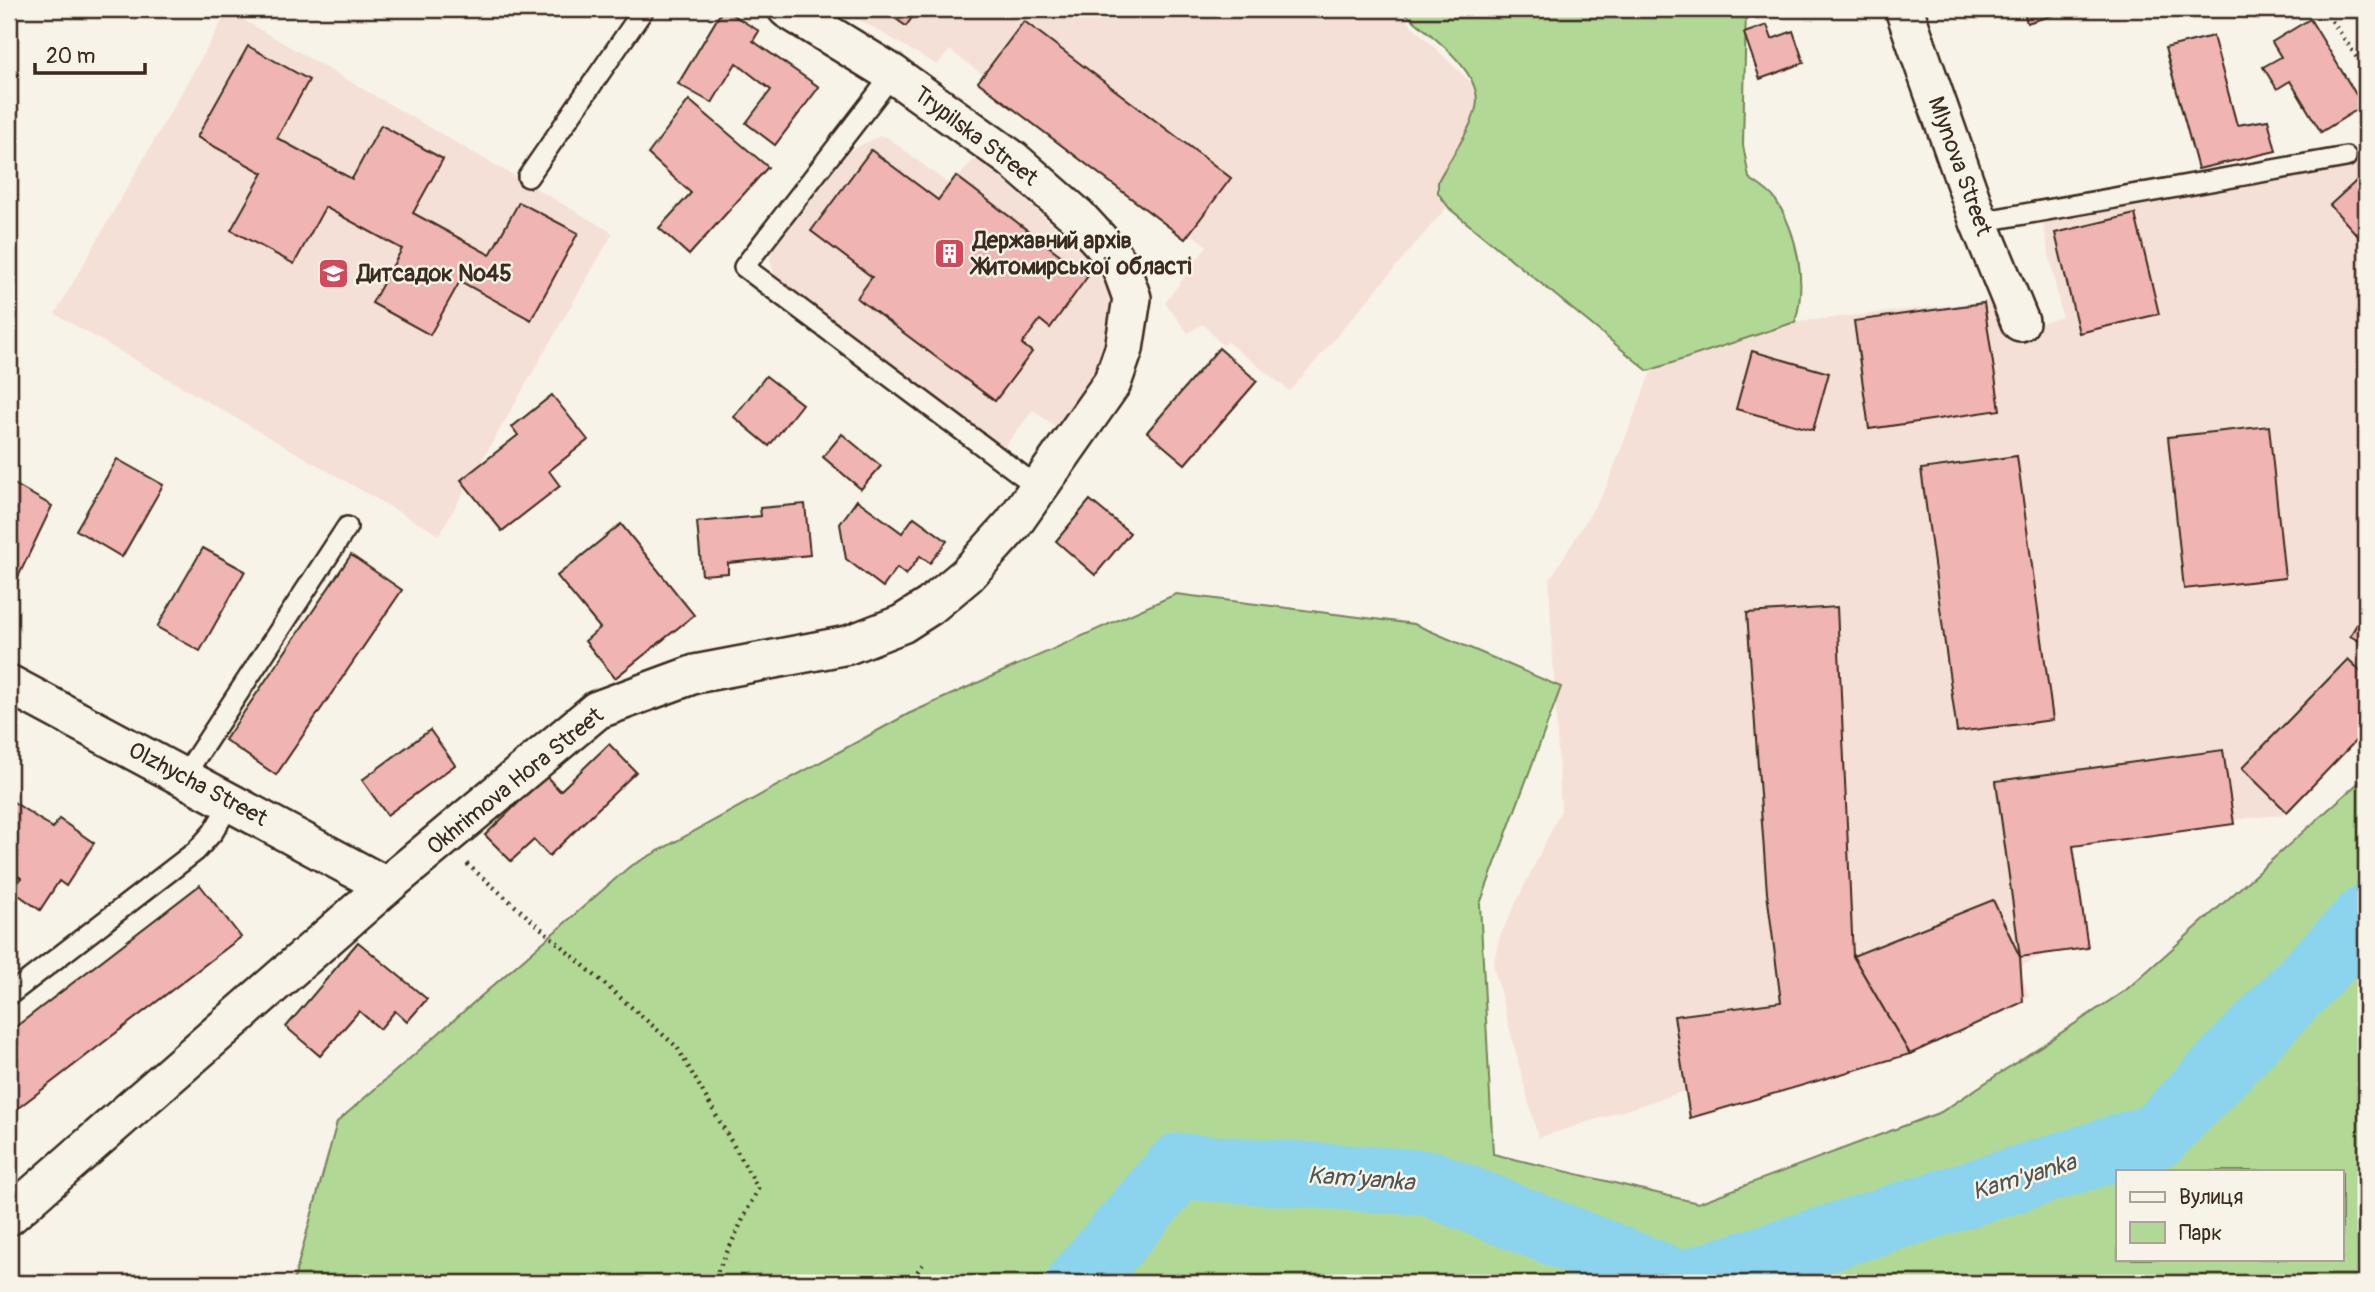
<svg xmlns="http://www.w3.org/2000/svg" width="2375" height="1292" viewBox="0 0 2375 1292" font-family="Pangolin,sans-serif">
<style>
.built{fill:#f5e0d8}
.green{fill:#b1d995;stroke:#76825a;stroke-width:2;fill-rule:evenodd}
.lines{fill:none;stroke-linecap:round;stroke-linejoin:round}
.river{stroke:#8cd4ed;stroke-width:66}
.building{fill:#f0b5b2;stroke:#3b2a1e;stroke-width:2}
.lane-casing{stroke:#3b2a1e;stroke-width:24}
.street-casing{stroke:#3b2a1e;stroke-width:42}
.path{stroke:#3b2a1e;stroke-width:4.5;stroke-dasharray:2 5;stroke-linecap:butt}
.lane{stroke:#f7f3e8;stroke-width:19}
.street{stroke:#f7f3e8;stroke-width:37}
.labels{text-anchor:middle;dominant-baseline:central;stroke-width:5;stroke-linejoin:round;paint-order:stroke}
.street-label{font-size:23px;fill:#3b2a1e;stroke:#f7f3e8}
.poi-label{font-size:23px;font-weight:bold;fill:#3b2a1e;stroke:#f7f3e8;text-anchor:start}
.water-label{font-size:24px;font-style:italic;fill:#4f5452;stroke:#f7f3e8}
</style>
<rect width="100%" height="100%" fill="#f7f3e8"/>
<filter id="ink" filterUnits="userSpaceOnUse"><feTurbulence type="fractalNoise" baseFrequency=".0143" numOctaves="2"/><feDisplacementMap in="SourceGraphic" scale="14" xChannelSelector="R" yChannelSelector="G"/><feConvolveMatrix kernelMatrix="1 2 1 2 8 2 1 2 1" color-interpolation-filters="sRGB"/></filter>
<g filter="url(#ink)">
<g class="built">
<polygon points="841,9 1395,9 1516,126 1290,391 1227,342 1223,346 1203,324 1188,333 1165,303 1207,246 950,50 937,65"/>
<polygon points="228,11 613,233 439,535 55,314"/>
<polygon points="880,136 887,137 951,186 973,160 984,161 1101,270 1112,298 1104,356 1098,370 1055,427 1033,410 1005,446 995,447 775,277 770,260 772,251 849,151"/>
<polygon points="2366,144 2366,727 2286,814 2071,838 2081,936 2019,967 2029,996 1869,1062 1692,1089 1538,1138 1493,965 1500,936 1561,810 1549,581 1605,490 1653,367 1795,322 1989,301 2017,330 2062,317 2040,209"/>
</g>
<g class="green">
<path d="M1400 9H1746L1743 145 1749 178C1757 184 1769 191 1775 199 1798 233 1807 283 1795 322L1648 371 1450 209 1438 193V181C1449 160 1471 130 1476 108 1485 71 1425 31 1400 9Z"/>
<path d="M1176 594 1414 624 1561 687 1480 904 1493 1154 1698 1203 1941 1112 2126 990 2366 776V1283H293L337 1122 629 867 908 714ZM2118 1171H2342V1259H2118Z"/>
</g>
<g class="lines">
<g class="river">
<polyline points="1079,1283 1179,1166 1429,1183 1679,1283"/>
<polyline points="1684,1283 2158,1135 2366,918"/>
</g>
</g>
<g class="building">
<polygon points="723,9 759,31 753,41 819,87 775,145 746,123 771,90 736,63 712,103 678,84"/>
<polygon points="882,9 918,9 906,26"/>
<polygon points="2023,9 2074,9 2027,23"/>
<polygon points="2310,19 2363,106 2321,132 2290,81 2277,89 2263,67 2281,57 2272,42"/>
<polygon points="1024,21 1231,178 1185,239 978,82"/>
<polygon points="1767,25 1772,39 1793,31 1804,63 1760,79 1744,33"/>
<polygon points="2213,36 2237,125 2268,120 2276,151 2198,169 2165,48"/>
<polygon points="248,46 309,80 277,138 352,179 381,125 443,159 413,213 490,255 519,202 578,233 531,320 460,281 430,335 372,303 402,249 325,207 294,264 231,230 263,173 197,137"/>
<polygon points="689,100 768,167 689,255 659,228 691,193 648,154"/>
<polygon points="871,150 938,200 956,176 1088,276 1050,328 1040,320 1022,344 1032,352 995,401 857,298 872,277 811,231"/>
<polygon points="2366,172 2366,245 2330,205"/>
<polygon points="2135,214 2159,314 2079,333 2055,233"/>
<polygon points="1984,303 2000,410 1869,429 1854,321"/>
<polygon points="1219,348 1257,381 1185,464 1147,432"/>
<polygon points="1752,351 1829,373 1813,430 1736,409"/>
<polygon points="766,376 802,404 769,446 734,417"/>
<polygon points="552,395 588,440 549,471 560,486 502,531 461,480 518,435 512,427"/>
<polygon points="2269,426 2285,578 2184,589 2168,437"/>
<polygon points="842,434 881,466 861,489 823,457"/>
<polygon points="2017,456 2053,720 1957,732 1921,469"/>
<polygon points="117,459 163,485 122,557 76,530"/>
<polygon points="9,481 52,506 9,596"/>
<polygon points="857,500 902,533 914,517 947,541 930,563 920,556 906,575 897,568 883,587 846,559 840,524"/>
<polygon points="1090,500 1130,533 1095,575 1056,541"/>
<polygon points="805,504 810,555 728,563 728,573 702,575 697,522 761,516 760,508"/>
<polygon points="621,524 694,615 615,678 585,641 600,628 557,576"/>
<polygon points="203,548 245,571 200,651 157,627"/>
<polygon points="351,555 402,590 276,775 225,740"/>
<polygon points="1837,607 1853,956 1910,1054 1690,1118 1674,1016 1781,1002 1767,893 1747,613"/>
<polygon points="2366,609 2366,645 2350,636"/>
<polygon points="2348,659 2366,676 2366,730 2287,812 2242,768"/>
<polygon points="430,730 455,765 387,815 362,780"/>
<polygon points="609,744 636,772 549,856 534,840 511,861 485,835 546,776 560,791"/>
<polygon points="2223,750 2234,824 2073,846 2088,948 2020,957 1996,781"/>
<polygon points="9,799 53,828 59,819 94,843 66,886 59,881 40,910 13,891 21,878 9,870"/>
<polygon points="200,885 241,937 9,1115 9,1032"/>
<polygon points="1993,900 2020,957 2023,1002 1910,1054 1853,956"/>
<polygon points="358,942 427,999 407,1022 395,1011 380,1029 359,1011 320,1056 286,1027"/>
</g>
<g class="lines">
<defs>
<g id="lane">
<polyline points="893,74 744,267 1039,488"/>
<polyline points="528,177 644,9"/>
<polyline points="1979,222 2346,157"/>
<polyline points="184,776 347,527"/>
<polyline points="9,995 196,851 213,832 231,802"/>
</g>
<g id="street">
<polyline points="1904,9 1979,222 2020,322"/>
<polyline points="9,684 386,886"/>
<polyline points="9,1216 386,886 597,710 695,674 848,645 902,624 930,606 967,575 1013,524 1112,383 1124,349 1132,298 1120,265 1101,242 1078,217 1012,159 893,74 787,9"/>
</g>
</defs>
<use href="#lane" class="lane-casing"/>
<use href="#street" class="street-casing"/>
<g class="path">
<polyline points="2324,9 2366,71"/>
<polyline points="467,864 677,1047 758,1188 712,1283"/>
<polyline points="909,1283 923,1264"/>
</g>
<use href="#lane" class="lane"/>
<use href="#street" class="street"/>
</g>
</g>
<defs>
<symbol id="building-square" viewBox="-11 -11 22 22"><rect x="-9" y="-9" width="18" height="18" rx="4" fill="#d1495b" stroke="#f7f3e8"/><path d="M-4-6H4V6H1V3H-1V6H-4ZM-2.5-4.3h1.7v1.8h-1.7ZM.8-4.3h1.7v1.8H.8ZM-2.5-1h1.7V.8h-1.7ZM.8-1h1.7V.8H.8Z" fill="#fff"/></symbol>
<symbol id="school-square" viewBox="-11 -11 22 22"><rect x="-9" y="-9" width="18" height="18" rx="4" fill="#d1495b" stroke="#f7f3e8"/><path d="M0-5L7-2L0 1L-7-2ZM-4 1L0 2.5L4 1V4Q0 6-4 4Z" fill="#fff"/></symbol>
</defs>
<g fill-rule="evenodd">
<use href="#building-square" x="932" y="236" width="35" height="35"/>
<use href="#school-square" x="316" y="256" width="35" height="35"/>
</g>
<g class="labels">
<g class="street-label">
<text transform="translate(976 136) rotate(37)">Trypilska Street</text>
<text transform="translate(1960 166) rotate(70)">Mlynova Street</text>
<text transform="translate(515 781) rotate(-39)">Okhrimova Hora Street</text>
<text transform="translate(198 784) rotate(28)">Olzhycha Street</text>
</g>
<g class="poi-label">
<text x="973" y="240">Державний архів<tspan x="973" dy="26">Житомирської області</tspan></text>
<text x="357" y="273">Дитсадок №45</text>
</g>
<g class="water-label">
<text transform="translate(2024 1177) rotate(-17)">Kam'yanka</text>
<text transform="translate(1361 1179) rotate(4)">Kam'yanka</text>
</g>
</g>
<rect width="2375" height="1292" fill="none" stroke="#f7f3e8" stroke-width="35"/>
<rect x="18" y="18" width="2340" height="1257" fill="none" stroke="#3b2a1e" stroke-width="2.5" filter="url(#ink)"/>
<rect x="2116" y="1170" width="228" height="91" fill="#f7f3e8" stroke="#aca397" stroke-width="2"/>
<rect x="2130" y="1192" width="35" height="10" fill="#f7f3e8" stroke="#aca397" stroke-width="2"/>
<text x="2179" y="1204" font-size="21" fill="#3b2a1e">Вулиця</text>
<rect x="2130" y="1222" width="35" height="21" fill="#b1d995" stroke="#aca397" stroke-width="2"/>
<text x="2179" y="1240" font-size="21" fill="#3b2a1e">Парк</text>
<path d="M35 63v10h110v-10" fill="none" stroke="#3b2a1e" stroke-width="3.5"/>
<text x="46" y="63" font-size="21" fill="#3b2a1e" stroke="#f7f3e8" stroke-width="5" paint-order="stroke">20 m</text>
</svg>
